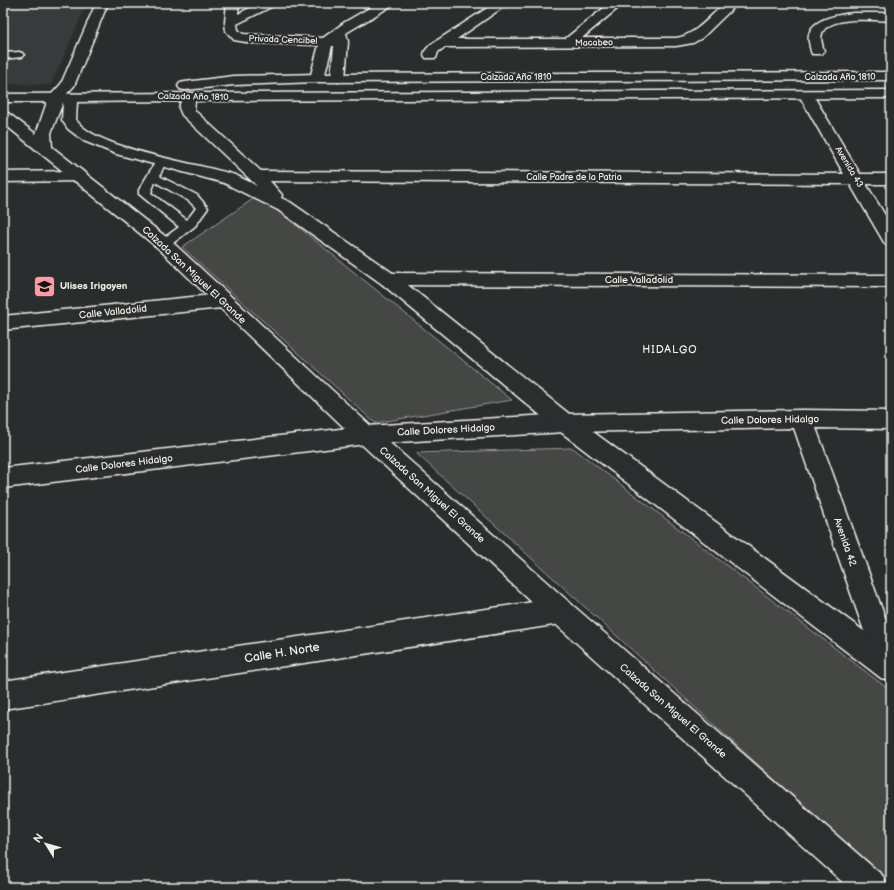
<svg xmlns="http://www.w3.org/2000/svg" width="894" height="890" viewBox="0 0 894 890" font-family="'Balsamiq Sans',sans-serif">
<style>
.built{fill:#373a3a}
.green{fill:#444645;stroke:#9c9c96}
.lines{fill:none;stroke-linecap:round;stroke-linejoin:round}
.service-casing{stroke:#f4f1e8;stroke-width:3}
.minor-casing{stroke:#f4f1e8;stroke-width:3}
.tertiary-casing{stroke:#f4f1e8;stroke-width:3}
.service{fill:#2a2d2e;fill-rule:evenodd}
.minor{fill:#2a2d2e;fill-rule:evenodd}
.tertiary{fill:#2a2d2e;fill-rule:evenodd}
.labels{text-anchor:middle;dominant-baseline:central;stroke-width:4;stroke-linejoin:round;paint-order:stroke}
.far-street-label{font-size:9px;fill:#f4f1e8;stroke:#2a2d2e}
.street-label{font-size:10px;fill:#f4f1e8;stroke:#2a2d2e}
.poi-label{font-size:10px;font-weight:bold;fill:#f4f1e8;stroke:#2a2d2e;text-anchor:start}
.neighbourhood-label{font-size:11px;letter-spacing:1px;fill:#f4f1e8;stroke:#2a2d2e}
.near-street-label{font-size:12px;fill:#f4f1e8;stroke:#2a2d2e}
</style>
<rect width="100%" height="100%" fill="#2a2d2e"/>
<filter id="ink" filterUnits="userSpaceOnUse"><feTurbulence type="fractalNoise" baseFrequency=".025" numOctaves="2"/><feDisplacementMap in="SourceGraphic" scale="8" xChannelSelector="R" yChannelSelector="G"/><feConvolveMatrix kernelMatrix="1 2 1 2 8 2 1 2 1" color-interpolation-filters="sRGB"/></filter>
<g filter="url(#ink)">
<polygon class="built" points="3,3 87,3 51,85 3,84"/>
<g class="green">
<polygon points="259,195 512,400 375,423 182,247"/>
<polygon points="573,448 891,691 891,886 416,453"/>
</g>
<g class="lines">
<defs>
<g id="service">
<polygon points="19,52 22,53 24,55 22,57 3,59 3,53"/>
<path d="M161 158 166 161 160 175 161 177 197 195 208 208 195 226 168 247H160L158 244 160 241 179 227 139 194V190L156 161ZM155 182 189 201 196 208 187 220 151 193Z"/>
</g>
<g id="minor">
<polygon points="96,3 108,3 74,86 61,100 56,101 51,100 49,97 61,84"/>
<polygon points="227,3 239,3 238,14 259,3 275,3 273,6 237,24 238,30 243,34 323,38 345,22 378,3 393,3 391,6 346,33 348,42 345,78 343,81 338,82 333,81 331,78 334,46 332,46 324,78 322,81 317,82 312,81 310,78 319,45 252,43 234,40 226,31 225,22"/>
<path d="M495 3H509L457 39H565L610 3H624L582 38H676C696 35 710 16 725 3H738L702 38 693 43 676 46 445 47 438 52 436 58H426L424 55 425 51 430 45Z"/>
<path d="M853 13H891V21C875 20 835 16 824 30 819 36 822 44 824 51L822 54H812C810 50 810 46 809 42 805 19 837 15 853 13Z"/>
<polygon points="806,91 811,92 813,95 860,174 891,174 891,184 866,184 891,225 891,246 885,244 850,184 257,181 251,179 249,176 251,173 257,171 844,174 799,95 801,92"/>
<polygon points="80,171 86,173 88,176 86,179 80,181 3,182 3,172"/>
<polygon points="388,273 891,275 891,287 388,285 382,284 379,279 382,274"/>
<polygon points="222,294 229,296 231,301 229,306 222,308 3,330 3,316"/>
<polygon points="802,410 891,411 891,429 816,428 891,634 891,679 889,679 879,676 876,666 794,428 565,432 366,444 3,488 3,468 366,426 565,414"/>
<polygon points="560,598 569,602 573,611 569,620 560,624 3,709 3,681"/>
</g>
<g id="tertiary">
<polygon points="891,72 891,80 317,82 234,85 185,90 180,89 178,86 180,83 185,82 234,76 317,74"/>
<path d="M891 90V98L195 101 194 110 263 173 282 195 281 198 290 202 394 274 573 417 891 651V681L881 678 557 429 382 284 278 210 224 183 116 154 84 141 68 129 62 120 63 102 51 133 52 147 170 240 374 429 569 602 883 876 888 887H848L551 620 358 441 158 248 3 123V112L8 113 36 134 47 102H3V94ZM181 101 179 108 182 115 257 186C250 182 242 178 235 175 199 163 97 150 76 120L77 102Z"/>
</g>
</defs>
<use href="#service" class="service-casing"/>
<use href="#minor" class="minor-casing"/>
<use href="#tertiary" class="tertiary-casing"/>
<use href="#service" class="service"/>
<use href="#minor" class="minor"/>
<use href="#tertiary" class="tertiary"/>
</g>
</g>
<defs>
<symbol id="school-square" viewBox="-11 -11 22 22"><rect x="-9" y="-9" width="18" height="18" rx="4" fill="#ff9aa2" stroke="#2a2d2e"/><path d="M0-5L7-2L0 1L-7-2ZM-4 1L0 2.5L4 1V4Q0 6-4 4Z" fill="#111"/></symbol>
</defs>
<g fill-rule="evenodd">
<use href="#school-square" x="32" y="274" width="25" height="25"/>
</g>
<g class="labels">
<g class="far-street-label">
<text transform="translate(283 40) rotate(2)">Privada Cencibel</text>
<text transform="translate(594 43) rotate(-1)">Macabeo</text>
<text x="516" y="77">Calzada Año 1810</text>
<text x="840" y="77">Calzada Año 1810</text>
<text transform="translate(193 97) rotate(1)">Calzada Año 1810</text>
<text transform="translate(849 167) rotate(59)">Avenida 43</text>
<text x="574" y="177">Calle Padre de la Patria</text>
</g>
<g class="street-label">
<text transform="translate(194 275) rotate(43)">Calzada San Miguel El Grande</text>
<text x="639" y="280">Calle Valladolid</text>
<text transform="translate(113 312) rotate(-6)">Calle Valladolid</text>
<text transform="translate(770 420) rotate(-1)">Calle Dolores Hidalgo</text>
<text transform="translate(446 430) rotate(-3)">Calle Dolores Hidalgo</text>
<text transform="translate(124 464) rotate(-7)">Calle Dolores Hidalgo</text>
<text transform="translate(432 495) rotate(42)">Calzada San Miguel El Grande</text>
<text transform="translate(845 542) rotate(71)">Avenida 42</text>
<text transform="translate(673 711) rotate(41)">Calzada San Miguel El Grande</text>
</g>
<g class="poi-label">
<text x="60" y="286">Ulises Irigoyen</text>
</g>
<g class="neighbourhood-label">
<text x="670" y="349">HIDALGO</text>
</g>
<g class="near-street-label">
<text transform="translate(282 653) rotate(-9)">Calle H. Norte</text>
</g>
</g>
<rect width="894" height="890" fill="none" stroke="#2a2d2e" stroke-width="16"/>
<rect x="8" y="8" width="878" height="874" fill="none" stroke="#f4f1e8" stroke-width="1.5" filter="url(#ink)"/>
<g transform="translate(46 844) rotate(307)" stroke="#2a2d2e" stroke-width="3" paint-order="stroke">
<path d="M0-3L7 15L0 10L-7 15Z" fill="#f4f1e8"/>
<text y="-6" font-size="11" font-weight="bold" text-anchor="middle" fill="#f4f1e8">N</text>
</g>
</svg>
